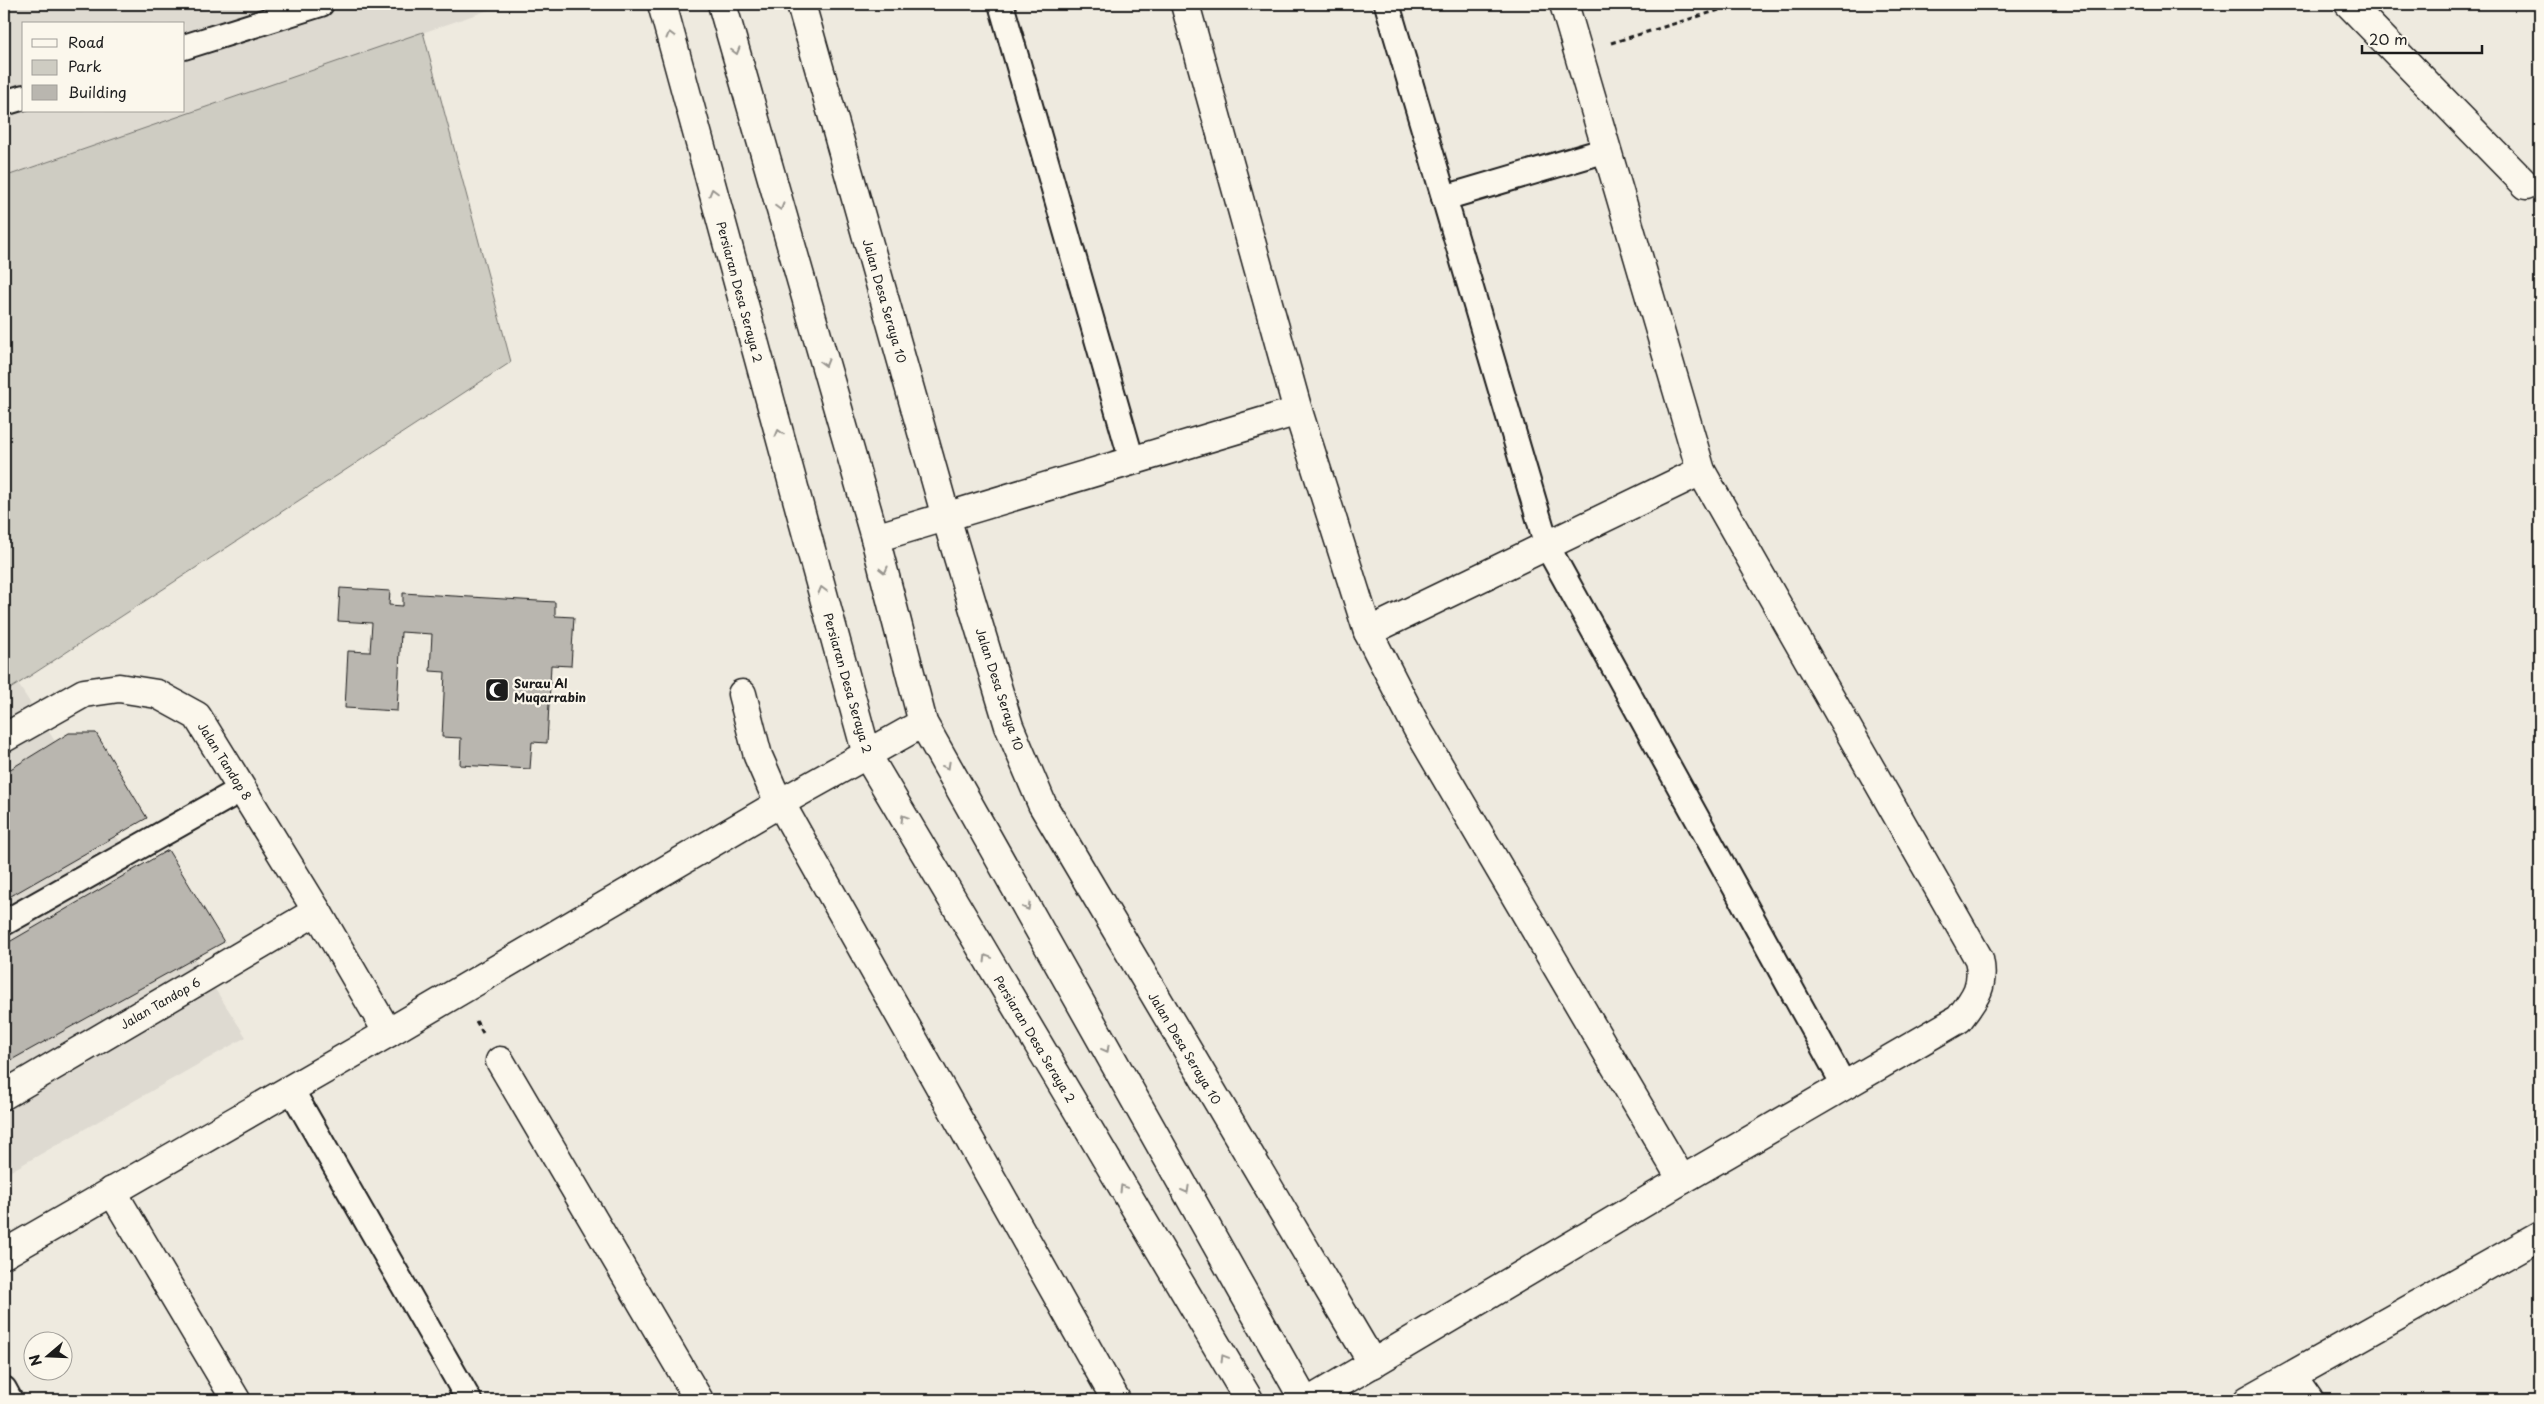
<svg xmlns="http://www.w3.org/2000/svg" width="2544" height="1404" viewBox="0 0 2544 1404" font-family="'Playpen Sans',sans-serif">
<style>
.built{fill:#dedad1;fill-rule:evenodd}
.green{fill:#ceccc2;stroke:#75746f}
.building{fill:#b9b6af;stroke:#1c1c1c}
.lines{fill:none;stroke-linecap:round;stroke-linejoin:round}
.service-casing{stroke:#1c1c1c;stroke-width:28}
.minor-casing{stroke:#1c1c1c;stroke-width:31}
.path{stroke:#1c1c1c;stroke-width:3;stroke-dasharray:5 4;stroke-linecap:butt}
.service{stroke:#fbf7ec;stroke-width:24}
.minor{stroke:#fbf7ec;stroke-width:28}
.oneway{stroke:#97948e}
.labels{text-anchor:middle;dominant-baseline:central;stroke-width:4.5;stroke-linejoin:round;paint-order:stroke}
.street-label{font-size:12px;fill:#1c1c1c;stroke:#fbf7ec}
.poi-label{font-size:12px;font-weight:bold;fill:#1c1c1c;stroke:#fbf7ec;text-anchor:start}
</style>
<rect width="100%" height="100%" fill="#eeeadf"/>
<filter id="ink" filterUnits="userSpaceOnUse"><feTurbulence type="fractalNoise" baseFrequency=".02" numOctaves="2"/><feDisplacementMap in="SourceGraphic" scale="10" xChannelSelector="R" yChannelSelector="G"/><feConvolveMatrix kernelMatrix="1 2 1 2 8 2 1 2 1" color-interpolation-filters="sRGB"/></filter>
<g filter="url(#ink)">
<g class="built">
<path d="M4 4H506L4 177ZM24 24H184V111H24Z"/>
<polygon points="18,684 246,1037 4,1175 4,693"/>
</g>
<polygon class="green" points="423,32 511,362 4,693 4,177"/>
<g class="building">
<polygon points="340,588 390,591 389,605 403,606 403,593 555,602 555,616 574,617 571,666 551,665 547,743 532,742 530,769 460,765 461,738 442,737 445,672 430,671 432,634 401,632 397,711 345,708 348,651 370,652 372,623 338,621"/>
<polygon points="69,733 96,733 147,818 4,900 4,773"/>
<polygon points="168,850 224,942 4,1064 4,945"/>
</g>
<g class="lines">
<defs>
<g id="service">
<polyline points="1001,4 1132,461"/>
<polyline points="1387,4 1547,546 1844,1085"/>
<polyline points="184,47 321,4"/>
<polyline points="4,103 24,97"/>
<polyline points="1444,198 1607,150"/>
<polyline points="4,923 242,789"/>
<polyline points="291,1089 469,1400"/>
<polyline points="4,1389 10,1400"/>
</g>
<g id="minor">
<polyline points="662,4 867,755 1249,1400"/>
<polyline points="722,4 875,538 923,723 1304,1400"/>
<polyline points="801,4 946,517 1009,726 1042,804 1373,1364"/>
<polyline points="1185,4 1298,411 1368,632 1417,728 1682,1180"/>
<polyline points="2349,4 2526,185"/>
<polyline points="875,538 1298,411"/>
<polyline points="1368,632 1701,471"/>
<polyline points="742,694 758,756 772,788 1116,1400"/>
<polyline points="4,738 84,693 119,688 157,694 197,716 317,911 388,1033"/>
<polyline points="500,1061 699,1400"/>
<polyline points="4,1095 317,911"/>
<polyline points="112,1191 236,1400"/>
<polyline points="4,1254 388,1033 780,803 923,723"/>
<polyline points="2292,1376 2309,1400"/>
<path d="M1311 1400 1682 1180 1959 1019C1975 998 1985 986 1979 959L1701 471 1564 4"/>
<polyline points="2248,1400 2540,1236"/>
</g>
</defs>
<use href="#service" class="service-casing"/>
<use href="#minor" class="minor-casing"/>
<g class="path">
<polyline points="1611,43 1739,4"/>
<polyline points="476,1021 483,1033"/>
</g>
<use href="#service" class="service"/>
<use href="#minor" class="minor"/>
</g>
<defs><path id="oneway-chevron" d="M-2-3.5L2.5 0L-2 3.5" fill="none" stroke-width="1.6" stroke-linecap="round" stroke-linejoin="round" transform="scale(1.25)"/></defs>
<g class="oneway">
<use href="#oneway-chevron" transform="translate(670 35) rotate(-105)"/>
<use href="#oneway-chevron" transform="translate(736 51) rotate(74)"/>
<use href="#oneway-chevron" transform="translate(713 192) rotate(-105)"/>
<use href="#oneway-chevron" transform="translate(780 207) rotate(74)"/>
<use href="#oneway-chevron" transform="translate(825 363) rotate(74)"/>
<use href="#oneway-chevron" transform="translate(779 433) rotate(-105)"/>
<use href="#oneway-chevron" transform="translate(884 570) rotate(76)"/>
<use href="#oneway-chevron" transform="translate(822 590) rotate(-105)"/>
<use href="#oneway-chevron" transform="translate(947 766) rotate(61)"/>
<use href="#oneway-chevron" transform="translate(904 818) rotate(-121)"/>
<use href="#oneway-chevron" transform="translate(1027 907) rotate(61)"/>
<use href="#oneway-chevron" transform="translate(987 958) rotate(-121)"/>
<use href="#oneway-chevron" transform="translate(1106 1049) rotate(61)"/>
<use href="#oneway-chevron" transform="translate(1123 1188) rotate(-121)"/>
<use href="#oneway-chevron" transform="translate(1186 1190) rotate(61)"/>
<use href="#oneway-chevron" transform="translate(1224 1358) rotate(-121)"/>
</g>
</g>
<defs>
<symbol id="mosque-square" viewBox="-11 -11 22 22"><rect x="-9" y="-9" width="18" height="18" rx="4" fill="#1c1c1c" stroke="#fbf7ec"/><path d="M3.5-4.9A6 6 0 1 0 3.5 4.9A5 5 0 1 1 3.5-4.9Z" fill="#fff"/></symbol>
</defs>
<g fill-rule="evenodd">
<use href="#mosque-square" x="483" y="676" width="28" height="28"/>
</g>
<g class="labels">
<g class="street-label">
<text transform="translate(740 292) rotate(75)">Persiaran Desa Seraya 2</text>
<text transform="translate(885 301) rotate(74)">Jalan Desa Seraya 10</text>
<text transform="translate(848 683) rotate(74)">Persiaran Desa Seraya 2</text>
<text transform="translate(1000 689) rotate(72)">Jalan Desa Seraya 10</text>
<text transform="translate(225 761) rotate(58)">Jalan Tandop 8</text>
<text transform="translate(160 1003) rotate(-30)">Jalan Tandop 6</text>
<text transform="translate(1035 1039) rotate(59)">Persiaran Desa Seraya 2</text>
<text transform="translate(1185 1048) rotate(59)">Jalan Desa Seraya 10</text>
</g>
<g class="poi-label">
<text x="514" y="683">Surau Al<tspan x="514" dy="14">Muqarrabin</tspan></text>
</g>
</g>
<rect width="2544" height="1404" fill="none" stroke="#fbf7ec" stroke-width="20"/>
<rect x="10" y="10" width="2524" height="1384" fill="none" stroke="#1c1c1c" stroke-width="2" filter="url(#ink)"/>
<rect x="22" y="22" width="162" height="90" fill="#fbf7ec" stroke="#a29f99"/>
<rect x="32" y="39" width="25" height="8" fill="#fbf7ec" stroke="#a29f99"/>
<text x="68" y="48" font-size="15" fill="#1c1c1c">Road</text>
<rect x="32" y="60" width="25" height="15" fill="#ceccc2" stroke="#a29f99"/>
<text x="68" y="72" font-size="15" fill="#1c1c1c">Park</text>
<rect x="32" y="85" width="25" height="15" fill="#b9b6af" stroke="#a29f99"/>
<text x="68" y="98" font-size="15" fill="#1c1c1c">Building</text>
<g transform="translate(48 1356) rotate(251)"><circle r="24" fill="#fbf7ec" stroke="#a29f99"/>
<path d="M0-4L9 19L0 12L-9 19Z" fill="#1c1c1c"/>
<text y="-8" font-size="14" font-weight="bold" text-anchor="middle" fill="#1c1c1c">N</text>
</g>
<path d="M2362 45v8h120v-8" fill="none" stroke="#1c1c1c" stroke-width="2.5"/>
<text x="2369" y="45" font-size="15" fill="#1c1c1c" stroke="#fbf7ec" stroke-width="4" paint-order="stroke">20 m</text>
</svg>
